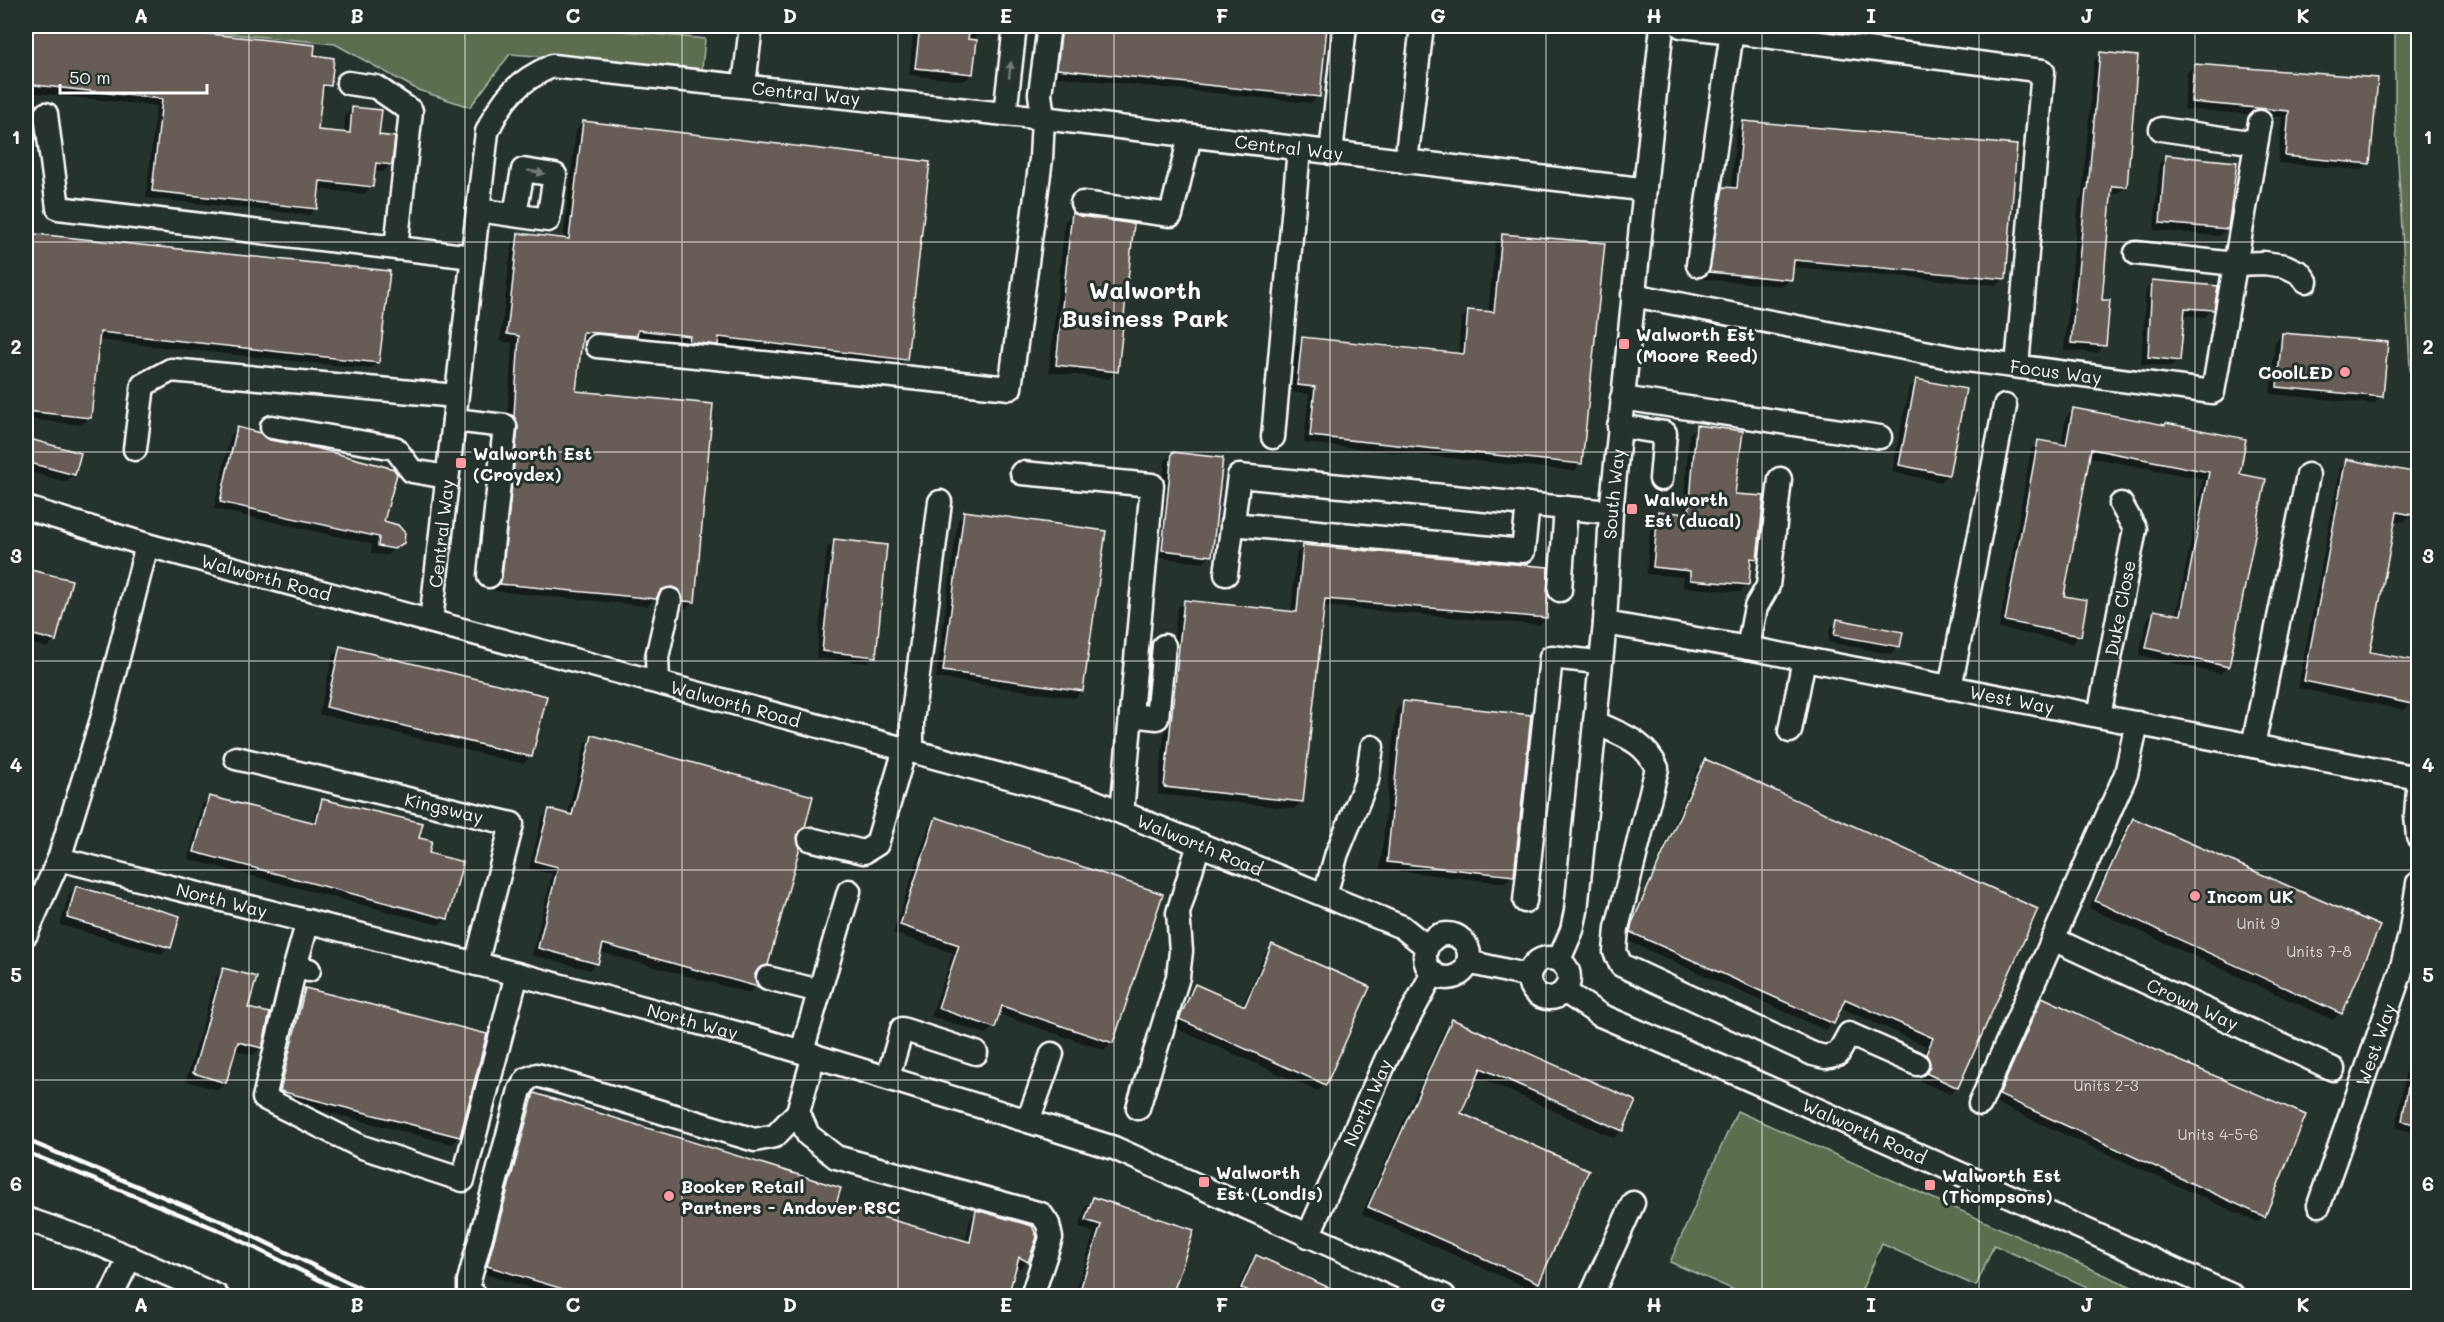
<svg xmlns="http://www.w3.org/2000/svg" width="2444" height="1322" viewBox="0 0 2444 1322" font-family="Mali,sans-serif">
<style>
.green{fill:#5d6e50;stroke:#aeb6a8;stroke-width:1.5}
.shadow{fill:#0007}
.building{fill:#685d56;stroke:#fff;stroke-width:1.5}
.lines{fill:none;stroke-linecap:round;stroke-linejoin:round}
.minor-casing{stroke:#fff;stroke-width:27}
.minor{stroke:#26332d;stroke-width:22}
.rail{stroke:#fff;stroke-width:4.5}
.oneway{fill:#727a76}
.grid{fill:none;stroke:#fff;stroke-width:1.5;stroke-opacity:0.55}
.poi-dot{fill:#ff9aa2;stroke:#26332d;stroke-width:2}
.labels{text-anchor:middle;dominant-baseline:central;stroke-width:6;stroke-linejoin:round;paint-order:stroke}
.number-label{font-size:15px;fill:#d9d6d5}
.street-label{font-size:18px;fill:#fff;stroke:#26332d}
.poi-label{font-size:18px;font-weight:bold;fill:#fff;stroke:#26332d;text-anchor:start}
.district-label{font-size:24px;font-weight:bold;fill:#fff;stroke:#26332d}
.neatline{fill:none;stroke:#fff;stroke-width:2}
.grid-label{font-size:20px;text-anchor:middle;font-weight:bold;fill:#fff}
</style>
<rect width="100%" height="100%" fill="#26332d"/>
<filter id="ink" filterUnits="userSpaceOnUse"><feTurbulence type="fractalNoise" baseFrequency=".0167" numOctaves="2"/><feDisplacementMap in="SourceGraphic" scale="12" xChannelSelector="R" yChannelSelector="G"/><feConvolveMatrix kernelMatrix="1 2 1 2 8 2 1 2 1" color-interpolation-filters="sRGB"/></filter>
<g filter="url(#ink)">
<g class="green">
<polygon points="153,26 574,26 705,39 702,69 510,54 470,107 418,90 335,44"/>
<polygon points="2395,26 2418,26 2418,504 2395,110"/>
<polygon points="1737,1111 2152,1296 2102,1296 2103,1294 1994,1245 1976,1286 1882,1244 1859,1296 1748,1296 1670,1262"/>
</g>
<g class="shadow">
<polygon points="26,26 120,26 314,46 313,57 329,85 322,92 317,131 344,134 345,116 353,108 378,137 390,164 383,172 374,171 372,186 364,194 318,189 316,208 309,215 146,198 156,106 26,92"/>
<polygon points="914,26 977,26 972,74 964,81 909,75"/>
<polygon points="1052,26 1326,26 1319,96 1311,103 1050,76"/>
<polygon points="2101,54 2125,187 2118,194 2110,193 2100,301 2104,345 2097,353 2064,350 2079,199 2082,197 2094,61"/>
<polygon points="2195,65 2376,80 2369,163 2362,170 2278,163 2282,117 2184,109 2187,72"/>
<polygon points="1743,122 2005,278 1997,285 1792,267 1791,279 1783,286 1703,279 1716,196 1724,188 1731,189 1736,130"/>
<polygon points="583,123 905,359 898,367 716,345 709,351 683,349 683,343 634,337 628,343 580,340 574,392 693,602 686,609 676,608 664,593 656,596 648,606 494,591 512,435 507,424 512,343 500,341 512,242 519,234 563,240 576,130"/>
<polygon points="2166,157 2226,229 2219,236 2154,230 2159,164"/>
<polygon points="1072,214 1080,218 1117,371 1109,379 1049,372 1065,221"/>
<polygon points="26,234 389,273 378,362 370,369 97,340 89,418 82,425 26,419"/>
<polygon points="1502,236 1581,463 1574,471 1304,443 1309,394 1291,392 1295,346 1303,338 1458,354 1461,319 1469,311 1488,313 1495,243"/>
<polygon points="2153,281 2212,309 2205,317 2183,315 2179,360 2171,367 2141,364 2146,289"/>
<polygon points="2282,334 2382,396 2374,404 2270,394 2275,342"/>
<polygon points="1917,380 1948,474 1941,482 1892,472 1909,388"/>
<polygon points="2073,410 2238,475 2228,666 2220,674 2139,655 2147,619 2154,611 2176,616 2203,479 2088,457 2063,597 2079,636 2072,643 1999,628 2031,449 2039,441 2061,445 2066,417"/>
<polygon points="1697,427 1733,495 1756,558 1749,566 1747,585 1740,592 1683,587 1684,577 1646,574 1651,520 1658,513 1683,515 1689,434"/>
<polygon points="237,429 382,522 403,543 386,556 371,553 372,544 214,509 230,436"/>
<polygon points="26,440 79,454 74,474 66,482 26,471"/>
<polygon points="1173,454 1211,555 1203,563 1155,557 1165,461"/>
<polygon points="2347,461 2418,475 2411,514 2404,522 2394,520 2368,653 2418,663 2410,703 2403,710 2298,688 2340,468"/>
<polygon points="965,513 1082,690 1075,698 936,678 958,520"/>
<polygon points="834,541 874,656 867,663 816,658 827,548"/>
<polygon points="1303,547 1546,618 1539,625 1322,606 1302,802 1294,809 1158,794 1177,609 1184,602 1291,613 1296,554"/>
<polygon points="31,572 54,640 47,648 26,642 26,578"/>
<polygon points="1838,621 1898,646 1891,654 1828,642 1830,628"/>
<polygon points="341,648 531,756 523,764 319,714 333,655"/>
<polygon points="1404,703 1513,875 1505,883 1380,869 1396,710"/>
<polygon points="592,737 795,835 766,964 754,974 756,986 749,993 600,952 597,963 590,970 532,955 552,874 529,869 542,818 549,811 567,816 585,744"/>
<polygon points="1706,761 2036,910 1957,1087 1950,1094 1920,1081 1924,1071 1919,1062 1926,1046 1840,1007 1833,1023 1825,1030 1624,939 1698,768"/>
<polygon points="210,797 312,824 316,808 323,801 417,839 427,854 447,918 439,925 188,859 202,805"/>
<polygon points="937,819 1112,1043 1104,1050 998,1014 993,1027 986,1034 931,1016 953,953 893,933 929,826"/>
<polygon points="2133,820 2340,1013 2333,1020 2089,908 2126,827"/>
<polygon points="76,887 170,947 162,954 60,925 69,895"/>
<polygon points="1273,945 1325,1084 1318,1091 1173,1027 1188,993 1195,986 1242,1007 1265,953"/>
<polygon points="224,969 246,1009 261,1047 253,1055 234,1050 225,1083 218,1090 186,1081 216,977"/>
<polygon points="306,990 459,1136 452,1144 273,1098 298,997"/>
<polygon points="2043,999 2264,1216 2257,1222 1993,1102 2036,1005"/>
<polygon points="2418,1019 2418,1133 2396,1128 2414,1024"/>
<polygon points="1452,1021 1634,1102 1620,1131 1620,1128 1475,1063 1474,1066 1620,1132 1614,1138 1476,1076 1459,1114 1587,1171 1538,1282 1530,1289 1362,1214 1445,1028"/>
<polygon points="534,1095 834,1205 965,1242 970,1219 977,1212 1027,1261 1020,1268 1015,1266 1006,1296 556,1296 481,1273 527,1102"/>
<polygon points="1093,1198 1192,1231 1171,1296 1074,1296 1094,1233 1079,1227 1086,1206"/>
<polygon points="1256,1256 1345,1296 1235,1295 1249,1264"/>
</g>
<g class="building">
<polygon points="29,26 134,26 315,45 314,55 334,58 331,86 323,85 318,130 350,133 352,107 382,110 379,135 395,137 392,165 376,163 373,187 320,181 317,209 152,191 162,99 26,84"/>
<polygon points="920,26 970,26 968,39 977,40 973,74 915,68"/>
<polygon points="1062,26 1327,26 1320,97 1057,69"/>
<polygon points="2100,52 2138,56 2127,187 2112,186 2102,300 2110,300 2106,346 2071,343 2086,190 2088,190"/>
<polygon points="2194,64 2378,78 2370,164 2285,156 2289,111 2191,102"/>
<polygon points="583,121 930,162 907,360 719,337 718,345 689,342 690,336 638,330 637,336 583,332 576,391 713,404 695,602 683,601 680,591 672,587 661,590 656,599 500,584 502,577 518,427 514,416 519,336 507,334 518,233 569,239"/>
<polygon points="1743,121 2017,145 2006,279 1794,260 1792,280 1709,272 1723,187 1737,188"/>
<polygon points="2165,155 2237,162 2228,229 2160,223"/>
<polygon points="1072,212 1080,216 1134,224 1118,372 1056,365"/>
<polygon points="26,233 390,271 379,363 100,332 91,418 26,411"/>
<polygon points="1502,234 1605,243 1582,464 1310,436 1315,387 1297,385 1302,337 1464,354 1468,310 1494,312"/>
<polygon points="2152,280 2218,286 2214,310 2185,308 2180,361 2148,357"/>
<polygon points="2282,333 2388,342 2383,397 2277,387"/>
<polygon points="1916,379 1966,389 1949,475 1899,465"/>
<polygon points="2073,408 2165,425 2166,423 2246,439 2240,474 2266,479 2229,667 2146,648 2154,610 2181,615 2209,472 2091,449 2064,596 2087,600 2081,636 2005,621 2038,440 2066,445"/>
<polygon points="1696,425 1743,431 1735,494 1764,496 1757,559 1751,558 1749,585 1690,580 1690,571 1653,567 1658,511 1689,514"/>
<polygon points="237,427 260,433 270,440 316,448 394,469 397,474 384,521 398,525 405,533 404,543 394,549 378,546 379,537 220,502"/>
<polygon points="26,438 81,453 75,475 26,462"/>
<polygon points="1172,452 1223,458 1212,556 1162,550"/>
<polygon points="2346,459 2418,473 2413,515 2397,512 2370,652 2418,661 2418,675 2412,704 2304,681"/>
<polygon points="964,511 1106,531 1083,691 943,671"/>
<polygon points="834,539 887,545 876,657 822,651"/>
<polygon points="1303,545 1548,567 1547,618 1325,599 1303,802 1164,787 1184,600 1297,612"/>
<polygon points="31,570 72,580 56,641 26,633 26,592"/>
<polygon points="1837,619 1903,632 1900,647 1834,635"/>
<polygon points="340,646 547,696 532,757 326,707"/>
<polygon points="1403,701 1531,715 1514,876 1387,862"/>
<polygon points="592,735 813,796 805,827 797,835 800,847 768,965 759,968 755,974 758,987 603,944 598,964 538,948 558,867 535,861 549,809 572,815"/>
<polygon points="1705,759 2038,909 1958,1088 1926,1073 1930,1063 1926,1054 1933,1038 1845,999 1834,1024 1630,932 1632,923"/>
<polygon points="209,796 316,823 322,799 423,823 419,838 432,841 429,853 463,862 448,919 194,852"/>
<polygon points="936,817 1163,894 1113,1043 1002,1006 995,1028 938,1008 959,945 900,925"/>
<polygon points="2133,818 2380,926 2342,1014 2095,901"/>
<polygon points="76,886 180,916 171,948 67,918"/>
<polygon points="1272,944 1370,987 1326,1085 1179,1019 1195,984 1245,1006"/>
<polygon points="223,968 257,977 248,1008 270,1013 262,1048 238,1042 226,1083 193,1073"/>
<polygon points="305,988 487,1034 460,1137 280,1091"/>
<polygon points="2042,997 2171,1057 2306,1115 2265,1217 1999,1095"/>
<polygon points="1452,1019 1636,1101 1623,1131 1481,1068 1461,1113 1589,1170 1539,1283 1368,1207"/>
<polygon points="2410,1075 2418,1076 2418,1125 2402,1121"/>
<polygon points="534,1093 841,1188 836,1204 970,1242 976,1210 1032,1226 1037,1237 1028,1262 1019,1257 1008,1296 586,1296 487,1266"/>
<polygon points="1093,1197 1194,1230 1172,1296 1078,1296 1101,1225 1085,1220"/>
<polygon points="1256,1255 1348,1296 1260,1296 1241,1288"/>
</g>
<g class="lines">
<defs>
<g id="minor">
<polyline points="1681,26 1732,32 1698,265"/>
<polyline points="1742,26 1732,32 2043,71 2017,366"/>
<polyline points="348,83 376,87 411,111 396,248"/>
<polyline points="744,85 751,26"/>
<polyline points="46,114 58,208 473,257"/>
<polyline points="1005,114 1015,26"/>
<polyline points="2161,129 2256,143"/>
<polyline points="1331,153 1345,26"/>
<polyline points="1406,162 1422,26"/>
<polyline points="1082,203 1171,215 1190,136"/>
<polyline points="478,210 548,220 555,175 523,170 515,214"/>
<polyline points="2136,253 2235,264 2264,263 2285,266 2300,273 2306,281"/>
<path id="s1" d="M1633 295 1960 359 2213 392 2260 122"/>
<polyline points="597,346 1010,388 1041,159 1043,118 1040,94 1049,26"/>
<polyline points="1622,398 1880,437"/>
<polyline points="454,420 505,426 489,576"/>
<polyline points="1619,426 1665,433 1661,479"/>
<polyline points="272,427 395,448 412,471 447,477"/>
<polyline points="1273,437 1299,149"/>
<polyline points="135,449 143,385 171,370 456,396"/>
<polyline points="1022,473 1152,485 1122,812"/>
<path id="s2" d="M26 508 147 545 1086 798 1402 927 1427 947"/>
<polyline points="1232,524 1523,551 1528,504"/>
<polyline points="1226,574 1239,476 1566,508"/>
<polyline points="1560,590 1566,508 1611,512"/>
<path id="s3" d="M431 621 487 132C502 98 518 81 552 66L1043 118 1632 188 1644 192"/>
<path id="s4" d="M1605 623 1748 648 2418 778"/>
<polyline points="1748,648 1756,607 1768,586 1780,479"/>
<polyline points="658,682 657,657 670,600"/>
<polyline points="1950,688 2005,406"/>
<polyline points="1131,715 1157,718 1164,646"/>
<path id="s5" d="M2099 716 2135 529 2121 504"/>
<path d="M1595 722C1622 736 1643 739 1657 768L1617 928 1615 952 1621 965 1813 1054 1825 1057 1838 1054 1849 1034 1917 1064"/>
<polyline points="1790,731 1804,659"/>
<polyline points="2253,746 2308,475"/>
<polyline points="912,751 912,721 940,502"/>
<path id="s6" d="M236 758 512 824 476 964"/>
<polyline points="2418,790 2416,815 2418,837"/>
<polyline points="810,839 864,852 877,844 905,749"/>
<path id="s7" d="M59 859 517 974 759 1039 1028 1121 1114 1148 1444 1296"/>
<polyline points="1325,895 1337,853 1367,780 1372,747"/>
<polyline points="1525,901 1551,657 1588,661"/>
<polyline points="308,921 295,967 309,970"/>
<polyline points="26,934 59,859 103,716 147,545"/>
<circle cx="1447" cy="956" r="22"/>
<path id="s8" d="M2053 939 2333 1069"/>
<circle cx="1549" cy="978" r="20"/>
<path id="s9" d="M1559 960 1572 930 1576 911 1605 623 1611 512 1662 26"/>
<polyline points="1468,962 1529,976"/>
<polyline points="295,967 264,1098 362,1147 463,1180 517,974"/>
<polyline points="768,978 819,991"/>
<path id="s10" d="M1564 991 1600 1015 1733 1072 2233 1296"/>
<polyline points="802,1051 849,891"/>
<polyline points="814,1055 798,1112 808,1135 836,1157 1041,1214 1048,1224 1051,1238 1032,1296"/>
<polyline points="888,1077 902,1029 976,1053"/>
<polyline points="1980,1104 2126,774 2137,723"/>
<polyline points="1138,1108 1178,977 1181,951 1178,913 1199,844"/>
<polyline points="1028,1121 1052,1054"/>
<path id="s11" d="M2319 1205 2400 974 2410 935 2418 883"/>
<polyline points="26,1219 99,1244 217,1296"/>
<path id="s12" d="M1308 1236 1387 1058 1433 973"/>
<polyline points="111,1296 130,1257"/>
<polyline points="476,1296 469,1290 469,1281 520,1090 527,1079 537,1075 755,1140 775,1136 798,1112"/>
<polyline points="1591,1296 1633,1203"/>
</g>
</defs>
<use href="#minor" class="minor-casing"/>
<use href="#minor" class="minor"/>
<g class="rail">
<polyline points="26,1140 224,1222 376,1296"/>
<polyline points="26,1152 221,1231 352,1296"/>
</g>
</g>
<defs><path id="oneway-solid" d="M-6-.8H1V-3.2L6.5 0L1 3.2V.8H-6Z" transform="scale(1.5)"/></defs>
<g class="oneway">
<use href="#oneway-solid" transform="translate(1010 70) rotate(-83)"/>
<use href="#oneway-solid" transform="translate(536 172) rotate(10)"/>
</g>
</g>
<path class="grid" d="M249 26V1296M465 26V1296M682 26V1296M898 26V1296M1114 26V1296M1330 26V1296M1546 26V1296M1762 26V1296M1979 26V1296M2195 26V1296M26 242H2418M26 452H2418M26 661H2418M26 870H2418M26 1080H2418"/>
<g class="poi-dot">
<rect x="1618" y="338" width="12" height="12" rx="3"/>
<circle cx="2345" cy="372" r="6"/>
<rect x="455" y="457" width="12" height="12" rx="3"/>
<rect x="1626" y="503" width="12" height="12" rx="3"/>
<circle cx="2195" cy="896" r="6"/>
<rect x="1198" y="1176" width="12" height="12" rx="3"/>
<rect x="1924" y="1179" width="12" height="12" rx="3"/>
<circle cx="669" cy="1196" r="6"/>
</g>
<g class="labels">
<g class="number-label">
<text x="2258" y="923">Unit 9</text>
<text x="2319" y="951">Units 7-8</text>
<text x="2106" y="1085">Units 2-3</text>
<text x="2218" y="1134">Units 4-5-6</text>
</g>
<g class="street-label">
<text stroke="none"><textPath href="#s3" startOffset="843">Central Way</textPath></text>
<text stroke="none"><textPath href="#s3" startOffset="1329">Central Way</textPath></text>
<text stroke="none"><textPath href="#s1" startOffset="430">Focus Way</textPath></text>
<text stroke="none"><textPath href="#s9" startOffset="471">South Way</textPath></text>
<text stroke="none"><textPath href="#s3" startOffset="88">Central Way</textPath></text>
<text stroke="none"><textPath href="#s2" startOffset="250">Walworth Road</textPath></text>
<text stroke="none"><textPath href="#s5" startOffset="110">Duke Close</textPath></text>
<text stroke="none"><textPath href="#s4" startOffset="414">West Way</textPath></text>
<text stroke="none"><textPath href="#s2" startOffset="736">Walworth Road</textPath></text>
<text stroke="none"><textPath href="#s6" startOffset="214">Kingsway</textPath></text>
<text stroke="none"><textPath href="#s2" startOffset="1222">Walworth Road</textPath></text>
<text stroke="none"><textPath href="#s7" startOffset="168">North Way</textPath></text>
<text stroke="none"><textPath href="#s8" startOffset="154">Crown Way</textPath></text>
<text stroke="none"><textPath href="#s7" startOffset="654">North Way</textPath></text>
<text stroke="none"><textPath href="#s11" startOffset="170">West Way</textPath></text>
<text stroke="none"><textPath href="#s12" startOffset="146">North Way</textPath></text>
<text stroke="none"><textPath href="#s10" startOffset="332">Walworth Road</textPath></text>
</g>
<g class="poi-label">
<text x="1636" y="334">Walworth Est<tspan x="1636" dy="21">(Moore Reed)</tspan></text>
<text x="2333" y="372" text-anchor="end">CoolLED</text>
<text x="473" y="453">Walworth Est<tspan x="473" dy="21">(Croydex)</tspan></text>
<text x="1644" y="499">Walworth<tspan x="1644" dy="21">Est (ducal)</tspan></text>
<text x="2207" y="896">Incom UK</text>
<text x="1216" y="1172">Walworth<tspan x="1216" dy="21">Est (Londis)</tspan></text>
<text x="1942" y="1175">Walworth Est<tspan x="1942" dy="21">(Thompsons)</tspan></text>
<text x="681" y="1186">Booker Retail<tspan x="681" dy="21">Partners - Andover RSC</tspan></text>
</g>
<g class="district-label">
<text x="1145" y="289">Walworth<tspan x="1145" dy="28">Business Park</tspan></text>
</g>
</g>
<rect width="2444" height="1322" fill="none" stroke="#26332d" stroke-width="66"/>
<path d="M60 84v9h147v-9" fill="none" stroke="#ffffff" stroke-width="3"/>
<text x="69" y="84" font-size="18" fill="#ffffff" stroke="#26332d" stroke-width="4.5" paint-order="stroke">50 m</text>
<rect x="33" y="33" width="2378" height="1256" class="neatline"/>
<g class="grid-label">
<text x="141" y="23">A</text>
<text x="357" y="23">B</text>
<text x="573" y="23">C</text>
<text x="790" y="23">D</text>
<text x="1006" y="23">E</text>
<text x="1222" y="23">F</text>
<text x="1438" y="23">G</text>
<text x="1654" y="23">H</text>
<text x="1871" y="23">I</text>
<text x="2087" y="23">J</text>
<text x="2303" y="23">K</text>
<text x="16" y="144">1</text>
<text x="2428" y="144">1</text>
<text x="16" y="354">2</text>
<text x="2428" y="354">2</text>
<text x="16" y="563">3</text>
<text x="2428" y="563">3</text>
<text x="16" y="772">4</text>
<text x="2428" y="772">4</text>
<text x="16" y="982">5</text>
<text x="2428" y="982">5</text>
<text x="16" y="1191">6</text>
<text x="2428" y="1191">6</text>
<text x="141" y="1312">A</text>
<text x="357" y="1312">B</text>
<text x="573" y="1312">C</text>
<text x="790" y="1312">D</text>
<text x="1006" y="1312">E</text>
<text x="1222" y="1312">F</text>
<text x="1438" y="1312">G</text>
<text x="1654" y="1312">H</text>
<text x="1871" y="1312">I</text>
<text x="2087" y="1312">J</text>
<text x="2303" y="1312">K</text>
</g>
</svg>
